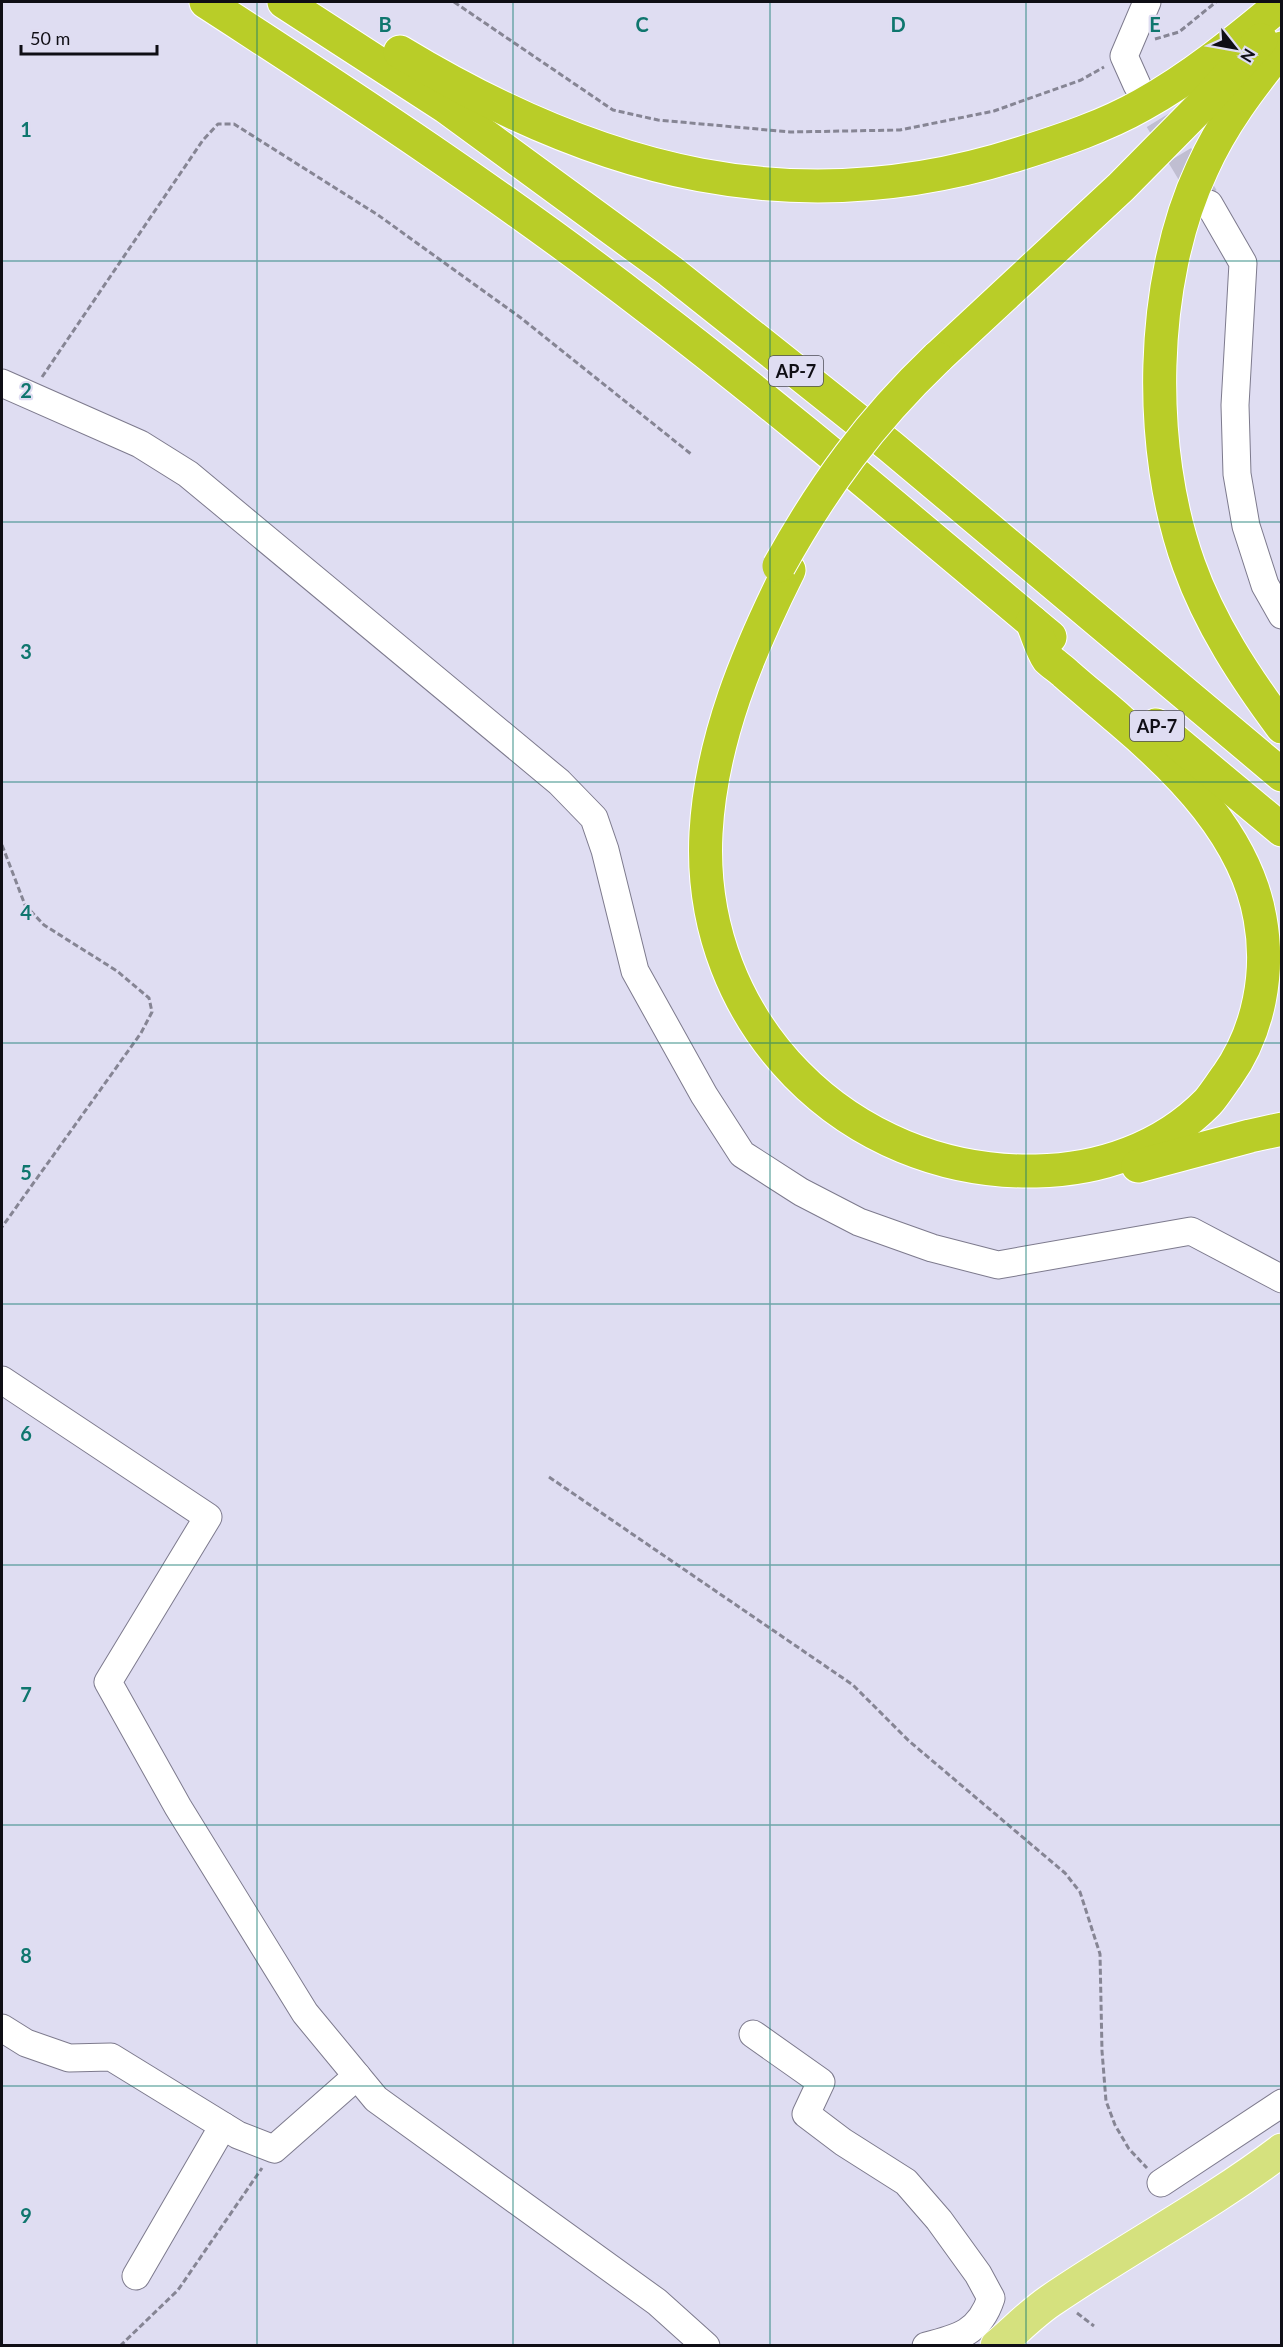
<svg xmlns="http://www.w3.org/2000/svg" width="1283" height="2347" viewBox="0 0 1283 2347" font-family="Lato,sans-serif">
<style>
.lines{fill:none;stroke-linecap:round;stroke-linejoin:round}
.minor-tunnel{stroke:#c0bed1;stroke-width:27;stroke-dasharray:27 14;stroke-linecap:butt}
.minor-casing{stroke:#7d7a8d;stroke-width:29}
.major-casing{stroke:#fff;stroke-width:35}
.highway-casing{stroke:#fff;stroke-width:35}
.path{stroke:#868594;stroke-width:3;stroke-dasharray:6 3;stroke-linecap:butt}
.minor{stroke:#fff;stroke-width:27}
.major{stroke:#d5e17e;stroke-width:33}
.highway{stroke:#b9cd28;stroke-width:33}
.highway-bridge-casing{stroke:#fff;stroke-width:35;stroke-linecap:butt}
.highway-bridge{stroke:#b9cd28;stroke-width:33}
.grid{fill:none;stroke:#0f766e;stroke-width:1.5;stroke-opacity:0.55}
.labels{text-anchor:middle;dominant-baseline:central;stroke-width:4.5;stroke-linejoin:round;paint-order:stroke}
.shield{fill:#dfddf2;stroke:#4d4c57;stroke-width:1.5}
.shield-label{font-size:18px;font-weight:bold;fill:#0f0e15}
.grid-label{font-size:20px;text-anchor:middle;font-weight:bold;fill:#0f766e;stroke:#dfddf2;stroke-width:4.5;stroke-linejoin:round;paint-order:stroke}
</style>
<rect width="100%" height="100%" fill="#dfddf2"/>
<g class="lines">
<polyline class="minor-tunnel" points="1137,85 1205,197"/>
<defs>
<g id="minor">
<polyline points="1137,85 1124,56 1147,2"/>
<polyline points="1209,204 1243,263 1235,405 1237,474 1246,526 1265,585 1282,615"/>
<polyline points="2,383 140,444 188,474 559,782 594,818 605,850 635,971 704,1095 742,1154 801,1192 859,1222 932,1248 998,1265 1191,1231 1282,1279"/>
<polyline points="2,1380 208,1517 108,1682 178,1807 305,2013 376,2099 657,2302 706,2346"/>
<polyline points="2,2028 26,2043 69,2058 111,2057 238,2135 274,2149 357,2076"/>
<path d="M753 2034 821 2082 806 2114 843 2142 906 2182 939 2220 978 2274 991 2298C980 2332 959 2338 926 2346"/>
<polyline points="1161,2183 1282,2103"/>
<polyline points="136,2276 223,2126"/>
</g>
<path id="major" d="M997 2346C1015 2331 1031 2314 1050 2301 1126 2249 1208 2206 1282 2150"/>
<g id="highway">
<path d="M206 2C356 99 505 197 647 307 785 412 917 526 1050 637"/>
<polyline points="284,2 446,107 670,271 890,446 1282,775"/>
<path d="M1282 48C1251 86 1222 124 1202 169 1149 282 1147 449 1189 565 1210 624 1245 677 1282 727"/>
<path d="M400 52C598 172 795 226 1022 153 1063 140 1105 126 1142 105 1191 78 1239 39 1282 3"/>
<polyline points="937,358 1121,187 1205,102 1261,40"/>
<path d="M789 570C748 652 711 740 706 833 696 1022 848 1175 1036 1171 1100 1170 1163 1148 1208 1102 1215 1094 1221 1084 1227 1076 1259 1031 1270 972 1260 918 1246 837 1180 771 1121 721 1103 705 1084 690 1066 674 1061 669 1053 664 1048 659 1041 649 1037 633 1032 622"/>
<polyline points="1156,725 1282,830"/>
<polyline points="1138,1166 1250,1136 1282,1129"/>
</g>
</defs>
<use href="#minor" class="minor-casing"/>
<use href="#major" class="major-casing"/>
<use href="#highway" class="highway-casing"/>
<g class="path">
<polyline points="454,2 613,110 658,120 790,132 900,130 994,111 1081,80 1104,67"/>
<polyline points="1155,39 1179,32 1216,2"/>
<polyline points="42,377 203,140 218,124 234,124 378,215 521,318 691,454"/>
<polyline points="2,845 25,905 44,925 117,971 149,998 152,1012 141,1033 2,1227"/>
<polyline points="549,1477 853,1685 909,1741 1065,1873 1080,1892 1100,1954 1102,2051 1106,2101 1115,2125 1129,2149 1147,2168"/>
<polyline points="1077,2313 1094,2326"/>
<polyline points="120,2346 178,2290 262,2168"/>
</g>
<use href="#minor" class="minor"/>
<use href="#major" class="major"/>
<use href="#highway" class="highway"/>
<defs>
<path id="highway-bridge" d="M779 566C824 485 870 422 937 358"/>
</defs>
<use href="#highway-bridge" class="highway-bridge-casing"/>
<use href="#highway-bridge" class="highway-bridge"/>
</g>
<path class="grid" d="M257 2V2346M513 2V2346M770 2V2346M1026 2V2346M2 261H1282M2 522H1282M2 782H1282M2 1043H1282M2 1304H1282M2 1565H1282M2 1825H1282M2 2086H1282"/>
<g class="labels">
<g class="shield">
<rect x="769" y="356" width="54" height="30" rx="4.5"/>
<rect x="1130" y="711" width="54" height="30" rx="4.5"/>
</g>
<g class="shield-label">
<text x="796" y="371">AP-7</text>
<text x="1157" y="726">AP-7</text>
</g>
</g>
<g class="grid-label">
<text x="385" y="32">B</text>
<text x="642" y="32">C</text>
<text x="898" y="32">D</text>
<text x="1155" y="32">E</text>
<text x="26" y="137">1</text>
<text x="26" y="398">2</text>
<text x="26" y="659">3</text>
<text x="26" y="920">4</text>
<text x="26" y="1180">5</text>
<text x="26" y="1441">6</text>
<text x="26" y="1702">7</text>
<text x="26" y="1963">8</text>
<text x="26" y="2223">9</text>
</g>
<rect width="1283" height="2347" fill="none" stroke="#0f0e15" stroke-width="6"/>
<g transform="translate(1235 48) rotate(121)" stroke="#dfddf2" stroke-width="4.5" paint-order="stroke">
<path d="M0-4.5L10 22L0 15L-10 22Z" fill="#0f0e15"/>
<text y="-9" font-size="16" font-weight="bold" text-anchor="middle" fill="#0f0e15">N</text>
</g>
<path d="M21 45v9h136v-9" fill="none" stroke="#0f0e15" stroke-width="3"/>
<text x="30" y="45" font-size="18" fill="#0f0e15" stroke="#dfddf2" stroke-width="4.5" paint-order="stroke">50 m</text>
</svg>
